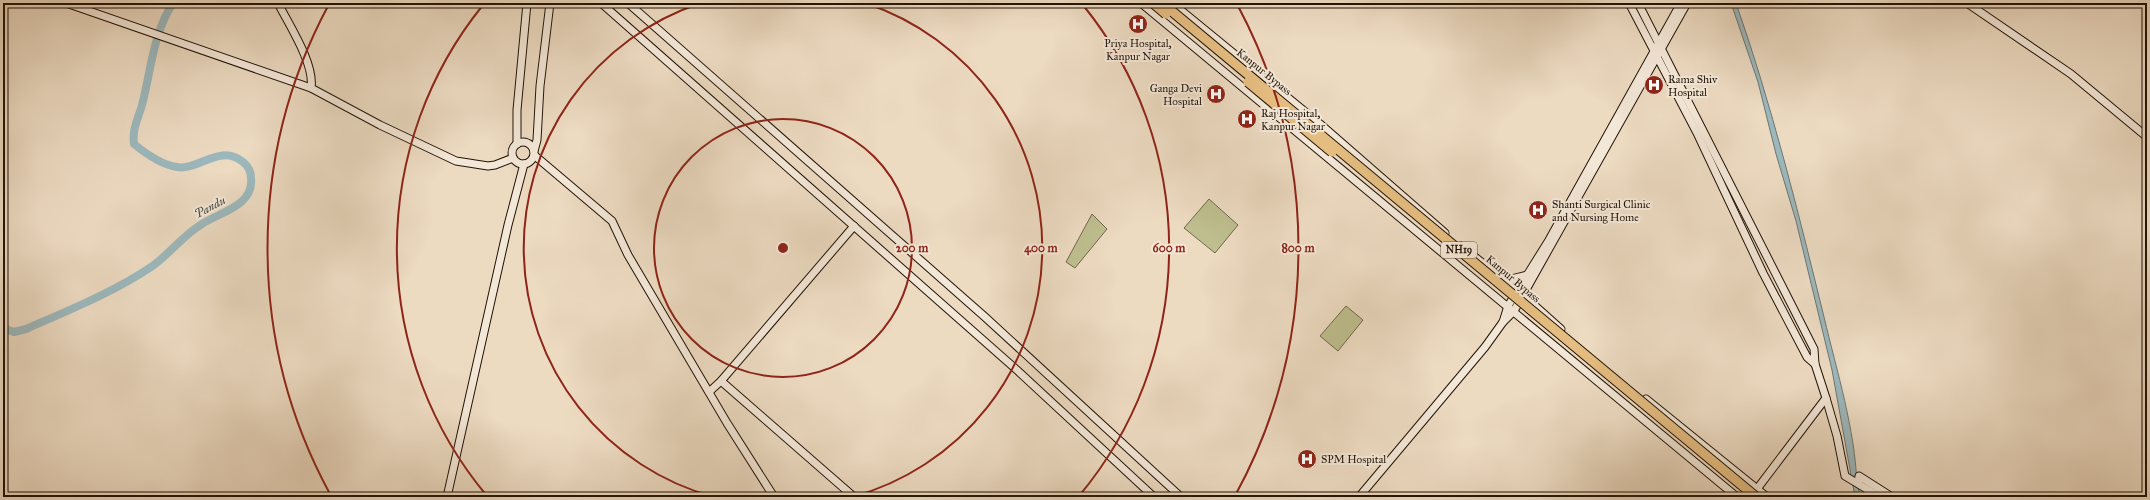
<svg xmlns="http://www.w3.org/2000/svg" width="2150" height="500" viewBox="0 0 2150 500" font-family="'IM FELL Great Primer',serif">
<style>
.green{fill:#bebe8e;stroke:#70684a}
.water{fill:#9cb8bc;stroke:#6b7673}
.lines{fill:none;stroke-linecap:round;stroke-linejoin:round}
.river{stroke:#9cb8bc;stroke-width:8}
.secondary-casing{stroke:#211306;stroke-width:9}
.secondary{stroke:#f3e7d7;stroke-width:7}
.highway-bridge-casing{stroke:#211306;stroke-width:11;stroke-linecap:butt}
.highway-bridge{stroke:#e6bd80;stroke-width:9}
.ring{fill:none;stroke:#8f2418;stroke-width:2}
.labels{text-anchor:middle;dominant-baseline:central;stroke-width:4;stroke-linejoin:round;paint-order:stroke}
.shield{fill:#f3e7d7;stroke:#605345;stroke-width:1}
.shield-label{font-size:10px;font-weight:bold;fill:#211306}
.poi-label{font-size:11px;fill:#211306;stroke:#f3e7d7;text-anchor:start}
.street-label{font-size:11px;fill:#211306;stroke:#f3e7d7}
.water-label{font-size:12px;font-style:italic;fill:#4c4d46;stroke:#f3e7d7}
.centre{fill:#8f2418;stroke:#f3e7d7;stroke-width:2}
.ring-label{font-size:12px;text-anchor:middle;font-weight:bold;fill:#8f2418;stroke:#f3e7d7;stroke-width:4;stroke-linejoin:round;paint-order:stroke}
</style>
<rect width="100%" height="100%" fill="#ecdac1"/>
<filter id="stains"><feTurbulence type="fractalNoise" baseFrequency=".005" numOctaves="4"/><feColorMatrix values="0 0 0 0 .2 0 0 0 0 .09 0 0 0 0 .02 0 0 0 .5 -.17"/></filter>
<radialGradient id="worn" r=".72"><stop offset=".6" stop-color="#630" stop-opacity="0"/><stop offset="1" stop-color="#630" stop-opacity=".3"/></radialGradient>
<g class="green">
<polygon points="1209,199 1238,225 1215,253 1184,228"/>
<polygon points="1092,214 1107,229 1075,268 1066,262"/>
<polygon points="1346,306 1363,320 1338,351 1320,336"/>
</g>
<path class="water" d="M1731 3H1736C1772 106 1798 211 1824 317 1837 372 1855 429 1857 485L1861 497H1855L1832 370 1796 221 1776 154 1758 82Z"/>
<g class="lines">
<path class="river" d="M3 328 14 332 26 329C67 311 114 292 151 267 169 255 183 235 202 224 220 212 254 206 251 178 251 172 248 166 243 162 220 143 198 171 177 167 162 165 145 153 134 144 132 129 138 119 142 105 151 71 153 33 173 3"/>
<defs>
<g id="secondary">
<polyline points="66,3 311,88 380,125 456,161 488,166 495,165 513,158"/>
<path d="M278 3C289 25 315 64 311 88"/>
<polyline points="601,3 1018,371 1154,497"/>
<polyline points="628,3 985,317 1181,497"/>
<polyline points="1141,3 1737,497"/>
<polyline points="1172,3 1320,124 1445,233"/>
<polyline points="1629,3 1698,135 1763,273 1807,357 1815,364"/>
<polyline points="1638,3 1814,349 1815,364 1826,398 1757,489"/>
<polyline points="1967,3 2071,74 2147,137"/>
<circle cx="523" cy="153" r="11"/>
<polyline points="517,144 517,110 527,3"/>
<polyline points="534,151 537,140 540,86 550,3"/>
<polyline points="534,155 612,221 628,255 727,423 774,497"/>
<polyline points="1461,246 1523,295 1561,329"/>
<polyline points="1503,279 1511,279 1527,275"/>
<polyline points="1503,322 1514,311 1687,3"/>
<polyline points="721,381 854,497"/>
<polyline points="709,392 721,381 854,226"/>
<polyline points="1826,398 1837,436 1845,476 1880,497"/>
<polyline points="1646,399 1767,497"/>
<polyline points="1858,482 1859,476 1892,497"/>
<polyline points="447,497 508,225 524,164"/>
<polyline points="1359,497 1485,347 1503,322 1508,306 1549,240 1681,3"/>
</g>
</defs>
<use href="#secondary" class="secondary-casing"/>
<use href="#secondary" class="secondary"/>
<defs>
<g id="highway-bridge">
<polyline points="1153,3 1166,14"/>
<polyline points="1162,3 1756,497"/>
<polyline points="1248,82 1332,152"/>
</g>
</defs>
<use href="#highway-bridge" class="highway-bridge-casing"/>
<use href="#highway-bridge" class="highway-bridge"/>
</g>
<g class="ring">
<circle cx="783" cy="248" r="129"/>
<path d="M714 497A258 258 0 0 1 701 3M865 3A258 258 0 0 1 852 497"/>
<path d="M487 496A386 386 0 0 1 483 5M1083 5A386 386 0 0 1 1079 496"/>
<path d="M330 494A515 515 0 0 1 328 6M1238 6A515 515 0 0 1 1236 494"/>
</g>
<defs>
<symbol id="hospital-disc" viewBox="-11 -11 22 22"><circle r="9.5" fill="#8f2418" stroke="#f3e7d7"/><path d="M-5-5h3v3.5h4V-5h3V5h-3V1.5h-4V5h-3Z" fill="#fff"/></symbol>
</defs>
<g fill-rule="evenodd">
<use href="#hospital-disc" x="1127" y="13" width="22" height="22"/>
<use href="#hospital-disc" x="1643" y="74" width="22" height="22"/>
<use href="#hospital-disc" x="1205" y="83" width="22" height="22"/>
<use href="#hospital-disc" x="1236" y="108" width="22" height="22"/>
<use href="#hospital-disc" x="1527" y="199" width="22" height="22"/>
<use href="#hospital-disc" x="1296" y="448" width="22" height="22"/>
</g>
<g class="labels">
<rect class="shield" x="1441" y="242" width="36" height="16" rx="3"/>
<g class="shield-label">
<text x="1459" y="250">NH19</text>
</g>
<g class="poi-label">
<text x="1138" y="43" text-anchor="middle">Priya Hospital,<tspan x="1138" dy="13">Kanpur Nagar</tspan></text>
<text x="1668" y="79">Rama Shiv<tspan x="1668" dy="13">Hospital</tspan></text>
<text x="1202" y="88" text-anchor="end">Ganga Devi<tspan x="1202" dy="13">Hospital</tspan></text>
<text x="1261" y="113">Raj Hospital,<tspan x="1261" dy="13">Kanpur Nagar</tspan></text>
<text x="1552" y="204">Shanti Surgical Clinic<tspan x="1552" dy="13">and Nursing Home</tspan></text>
<text x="1321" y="459">SPM Hospital</text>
</g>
<g class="street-label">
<text transform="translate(1264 72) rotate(39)">Kanpur Bypass</text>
<text transform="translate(1513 279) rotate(40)">Kanpur Bypass</text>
</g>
<g class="water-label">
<text transform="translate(210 207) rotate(-28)">Pandu</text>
</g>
</g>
<circle cx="783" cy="248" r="6" class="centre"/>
<g class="ring-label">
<text x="912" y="252">200 m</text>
<text x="1041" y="252">400 m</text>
<text x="1169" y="252">600 m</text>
<text x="1298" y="252">800 m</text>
</g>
<rect width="2150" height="500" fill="none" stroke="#ecdac1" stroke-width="16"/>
<rect x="4" y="4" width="2142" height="492" fill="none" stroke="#211306" stroke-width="2"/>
<rect x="8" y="8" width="2134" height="484" fill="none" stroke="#211306"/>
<rect width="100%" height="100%" filter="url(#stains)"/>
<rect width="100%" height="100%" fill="url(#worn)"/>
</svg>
